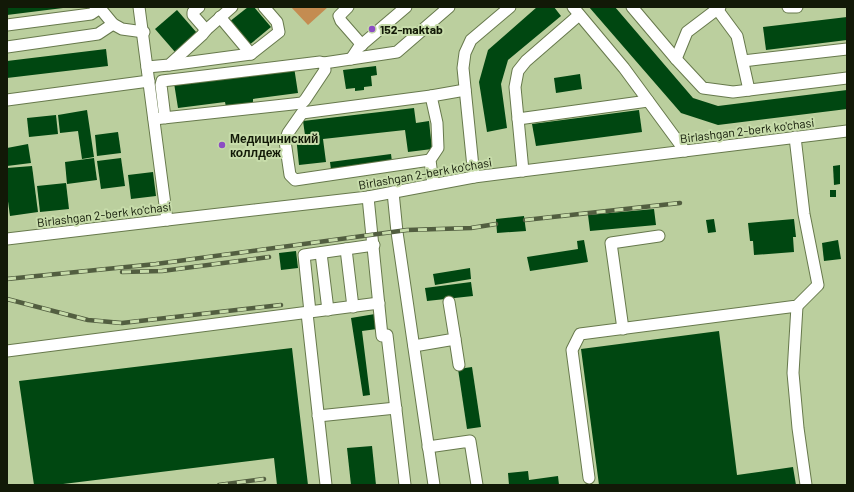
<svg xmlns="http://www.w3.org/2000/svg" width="854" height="492" viewBox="0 0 854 492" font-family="Barlow,sans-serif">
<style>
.green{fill:#c48c51}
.building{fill:#004711}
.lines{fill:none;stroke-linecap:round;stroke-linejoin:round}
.minor-casing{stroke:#67794c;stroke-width:13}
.minor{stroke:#fff;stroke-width:11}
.rail-casing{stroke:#525e40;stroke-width:4.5}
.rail{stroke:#c7dcaa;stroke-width:3;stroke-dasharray:9;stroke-linecap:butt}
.poi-dot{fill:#8c4dc3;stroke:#c7dcaa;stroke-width:1.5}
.labels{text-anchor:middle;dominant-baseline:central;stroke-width:4;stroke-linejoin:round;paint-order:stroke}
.poi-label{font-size:12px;font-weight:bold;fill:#121907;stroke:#c7dcaa;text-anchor:start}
.street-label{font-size:12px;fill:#121907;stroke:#c7dcaa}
</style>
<rect width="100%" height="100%" fill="#bbcf9e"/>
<polygon class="green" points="291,7 328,7 308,25"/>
<g class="building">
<polygon points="7,7 63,7 63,8 7,15"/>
<polygon points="248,7 254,7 271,27 248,46 229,22"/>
<polygon points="537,7 554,7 561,16 508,60 501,84 507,128 487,132 479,82 488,50"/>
<polygon points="589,7 615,7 693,98 718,106 847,90 847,109 718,125 681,113"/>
<polygon points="177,10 197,33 175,52 155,29"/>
<polygon points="847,17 847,40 766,50 763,27"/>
<polygon points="106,49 108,66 7,78 7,61"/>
<polygon points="376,66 377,75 371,76 372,86 364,87 364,90 355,91 355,88 346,89 343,70"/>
<polygon points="294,67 298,93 253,99 253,103 226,107 225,102 178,108 174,83"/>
<polygon points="580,74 582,89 556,93 554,78"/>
<polygon points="414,108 416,123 429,121 432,149 408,152 405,130 323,139 326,162 299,165 296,136 305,135 303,121"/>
<polygon points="87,110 94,157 82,159 78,131 60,133 58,115"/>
<polygon points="639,110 642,132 536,146 532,124"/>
<polygon points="56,115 58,134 29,137 27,118"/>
<polygon points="118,132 121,153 97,156 95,135"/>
<polygon points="28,144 31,163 7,166 7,148"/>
<polygon points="391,154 392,162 331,170 330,162"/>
<polygon points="94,158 97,180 67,184 65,162"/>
<polygon points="121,158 125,186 101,189 97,161"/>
<polygon points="840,165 840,184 834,185 833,166"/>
<polygon points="32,166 38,212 10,216 7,194 7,168"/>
<polygon points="153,172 156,196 131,199 128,175"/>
<polygon points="66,183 69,209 40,212 37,186"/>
<rect x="830" y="190" width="6" height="7"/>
<polygon points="654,209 656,225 590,231 588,215"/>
<polygon points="524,216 526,231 497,233 496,219"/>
<polygon points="714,219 716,232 708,233 706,220"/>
<polygon points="794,219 796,237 793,237 794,252 754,255 753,241 750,241 748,223"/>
<polygon points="584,240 588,262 530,271 527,257 578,249 577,241"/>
<polygon points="838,240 841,259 824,261 822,243"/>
<polygon points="296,251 298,268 281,270 279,253"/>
<polygon points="470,268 471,279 435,285 433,274"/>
<polygon points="471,282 473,296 427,301 425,288"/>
<polygon points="375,314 377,329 362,331 370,395 363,396 351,318"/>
<polygon points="719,331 737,475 793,467 796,485 599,485 581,349"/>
<polygon points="292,348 308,485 277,485 274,458 55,485 34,485 19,381"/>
<polygon points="472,367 481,427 467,429 458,369"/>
<polygon points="372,446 376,485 351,485 347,448"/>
<polygon points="528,471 529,480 558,476 559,485 509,485 508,473"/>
</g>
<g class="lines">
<defs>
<g id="minor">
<polyline points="99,7 113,24 122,29 144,32"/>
<polyline points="139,7 167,220"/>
<polyline points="348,7 339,16 341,21 362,45"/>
<polyline points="573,7 624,68 685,151"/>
<polyline points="632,7 676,59 703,88 733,92 847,78"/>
<polyline points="788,7 797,7"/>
<polyline points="717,9 737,36 749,90"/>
<polyline points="220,17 251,54"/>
<polyline points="7,25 91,14 100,8"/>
<polyline points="206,30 232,7"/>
<polyline points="7,47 98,34 113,24"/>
<polyline points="351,59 359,47 406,7"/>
<polyline points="676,59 687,32 720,7"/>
<polyline points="743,61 847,49"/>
<polyline points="324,63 397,52 449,7"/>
<polyline points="169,65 251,54 279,32 277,22 264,7"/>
<polyline points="147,67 169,65 202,35 206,30 193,15 193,12 199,7"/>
<polyline points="7,100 149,81"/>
<polyline points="154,119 302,103 305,100 325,70 324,63 320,62 162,81 161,85 165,118"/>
<polyline points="518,119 648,101"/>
<polyline points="430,160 295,180 290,175 285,141 288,133 302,113 431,96"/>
<polyline points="523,171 515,87 518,71 526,61 579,15"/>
<polyline points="474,177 463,68 465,53 471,40 510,7"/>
<polyline points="433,184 430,160 438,148 437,123 431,96 465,90"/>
<polyline points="393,192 397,232 434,485"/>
<polyline points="368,197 382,336 387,335 405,485"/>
<polyline points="7,239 167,220 368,197 474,177 847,131"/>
<polyline points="346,249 353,307"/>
<polyline points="321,253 328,310"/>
<polyline points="797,306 793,373 798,428 806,485"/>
<polyline points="310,312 304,255 374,245"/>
<polyline points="307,313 326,485"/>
<polyline points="623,329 611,243 659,236"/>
<polyline points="455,339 459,365"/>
<polyline points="414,346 455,339 449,302"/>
<polyline points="7,351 379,303"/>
<polyline points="318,416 396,408"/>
<polyline points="428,447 470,441 477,485"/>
<polyline points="589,478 572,350 580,334 797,306 818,285 804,214 795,137"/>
</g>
</defs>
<use href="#minor" class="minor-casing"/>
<use href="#minor" class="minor"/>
<defs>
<g id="rail">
<polyline points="525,220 680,203"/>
<polyline points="122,272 162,271 269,257"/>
<polyline points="7,279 156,264 407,230 471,228 496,224"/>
<polyline points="7,299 88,320 122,323 281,305"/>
<polyline points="219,485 264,479"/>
</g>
</defs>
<use href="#rail" class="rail-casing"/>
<use href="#rail" class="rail"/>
</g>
<g class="poi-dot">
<circle cx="372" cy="29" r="4"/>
<circle cx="222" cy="145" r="4"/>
</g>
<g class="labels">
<g class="poi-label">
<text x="380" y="29">152-maktab</text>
<text x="230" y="138">Медициниский<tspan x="230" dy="14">коллдеж</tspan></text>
</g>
<g class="street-label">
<text transform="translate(747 130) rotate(-7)">Birlashgan 2-berk ko'chasi</text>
<text transform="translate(425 173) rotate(-10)">Birlashgan 2-berk ko'chasi</text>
<text transform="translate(104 214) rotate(-7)">Birlashgan 2-berk ko'chasi</text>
</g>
</g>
<rect width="854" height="492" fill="none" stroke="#121907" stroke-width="16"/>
</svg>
